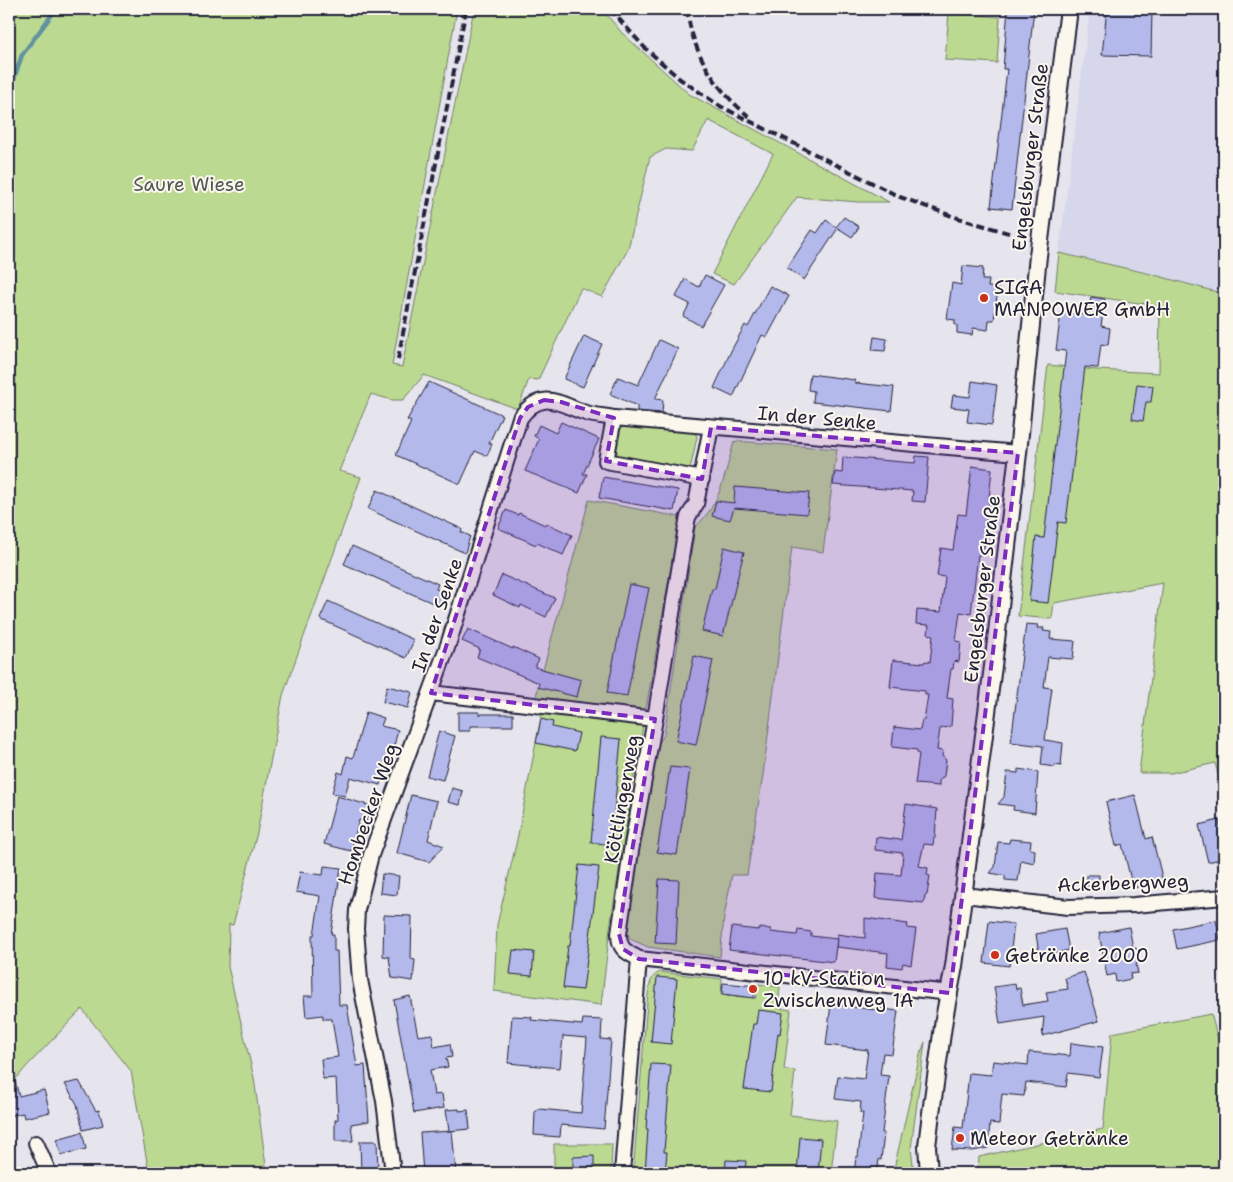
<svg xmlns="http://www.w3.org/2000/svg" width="1233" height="1182" viewBox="0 0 1233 1182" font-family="'Shantell Sans',sans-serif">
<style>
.built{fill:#d7d7ec}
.green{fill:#bcd991;stroke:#6f7e66}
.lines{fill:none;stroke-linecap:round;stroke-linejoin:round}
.stream{stroke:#61929f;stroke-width:4.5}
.building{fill:#b4b9eb;stroke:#22223b}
.minor-casing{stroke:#22223b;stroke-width:18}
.tertiary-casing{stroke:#22223b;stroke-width:20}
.minor{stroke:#fbf7ec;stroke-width:14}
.tertiary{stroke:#fbf7ec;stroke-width:16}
.rail{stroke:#22223b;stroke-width:4;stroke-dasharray:8 4;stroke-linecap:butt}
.marked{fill:#7b2cbf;fill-opacity:0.2;stroke:#7b2cbf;stroke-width:4;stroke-dasharray:10 6;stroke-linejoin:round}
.poi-dot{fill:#c8321e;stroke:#fbf7ec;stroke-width:2}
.labels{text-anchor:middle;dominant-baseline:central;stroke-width:4;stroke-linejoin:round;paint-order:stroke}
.street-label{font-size:19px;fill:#22223b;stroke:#fbf7ec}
.park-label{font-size:19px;fill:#505955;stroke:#fbf7ec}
.poi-label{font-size:19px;fill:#22223b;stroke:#fbf7ec;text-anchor:start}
</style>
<rect width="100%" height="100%" fill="#e6e4ec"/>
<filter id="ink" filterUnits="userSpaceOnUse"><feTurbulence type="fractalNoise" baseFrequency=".02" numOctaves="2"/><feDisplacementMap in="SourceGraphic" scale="10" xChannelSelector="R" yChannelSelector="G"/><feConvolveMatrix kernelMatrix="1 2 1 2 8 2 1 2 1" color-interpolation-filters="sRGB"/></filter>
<g filter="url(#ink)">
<polygon class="built" points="1090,9 1224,9 1224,294 1151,274 1059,253"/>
<g class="green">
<polygon points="9,9 457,9 392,365 402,367 474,9 602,9 622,33 689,94 889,202 858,202 797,197 734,284 712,274 773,154 708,120 692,151 666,149 650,157 628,249 602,297 581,288 538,380 529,379 518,409 424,375 403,400 392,400 371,394 339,471 361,477 283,695 257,833 233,925 229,924 228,967 254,1078 267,1173 149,1173 131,1071 82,1009 27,1066 9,1087"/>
<polygon points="949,13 1000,17 997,63 945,60"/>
<polygon points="1059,253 1151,274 1224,294 1224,795 1215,763 1171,773 1139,773 1163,583 1054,603 1052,619 1018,616 1048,365 1097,370 1159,373 1160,306 1055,291"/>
<polygon points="626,422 694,430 697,437 691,465 685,471 625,461 618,455 616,449 620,426"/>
<path d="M737 441 837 449 823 552 792 547 763 775 747 875H732L724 917 720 957 648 947 630 939 627 932 634 876 655 749 664 735 695 527C722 503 724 475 734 442Z"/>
<polygon points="589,500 680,517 633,782 610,928 601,1005 494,991 497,925 517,840 541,717 536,696"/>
<path d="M660 972 722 979 721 995 756 998 758 984 780 987 778 1008 791 1010 784 1070 795 1071 790 1115 837 1121 831 1173H633L647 1002C649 991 648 977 660 972Z"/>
<polygon points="1211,1014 1224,1061 1224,1173 972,1173 978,1170 979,1157 1103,1129 1112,1033"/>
<polygon points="925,1042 911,1148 914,1173 893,1173 920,1055"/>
<polygon points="554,1144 612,1144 611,1173 511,1173 554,1172"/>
</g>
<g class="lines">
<polyline class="stream" points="9,93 22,55 56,9"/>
</g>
<g class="building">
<polygon points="1008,9 1034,9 1012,209 991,207 1007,69 1003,69"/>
<polygon points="1107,9 1152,9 1151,56 1102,55"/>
<polygon points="844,217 859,227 852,237 838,228 804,280 787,268 812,230 817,233 826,220 836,227"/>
<polygon points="963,266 983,268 982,280 989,280 988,287 998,288 994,320 989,320 988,330 973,328 972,335 957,333 957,325 955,325 955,320 947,319 952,283 961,285"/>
<polygon points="705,275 724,285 701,326 683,316 690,304 676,297 685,279 699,287"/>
<polygon points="770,286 789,296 767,337 762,335 733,397 714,388 731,351 745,325 748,327"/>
<polygon points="1091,297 1105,299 1101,326 1110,328 1108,345 1101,344 1098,368 1085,367 1066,523 1058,522 1048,603 1029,601 1036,537 1044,538 1066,351 1056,350 1061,312 1088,315"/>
<polygon points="584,336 602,344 583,387 564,379"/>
<polygon points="874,337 887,339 885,351 872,350"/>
<polygon points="659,340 678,349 655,399 663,400 662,413 637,411 637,406 610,394 618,377 638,385"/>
<polygon points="810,374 855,380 855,383 894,387 891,411 813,402 814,391 808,390"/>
<polygon points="972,381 997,385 992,425 967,422 969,409 951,407 953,395 970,397"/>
<polygon points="429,382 502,415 489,443 492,444 487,456 475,451 460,484 396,455 411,422 407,420"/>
<polygon points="1137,384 1153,386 1151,402 1146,402 1143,421 1132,419"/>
<polygon points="561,422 599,439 583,474 587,474 579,493 525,471 539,439 534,436 539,425 556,433"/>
<polygon points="916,456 929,457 925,502 912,501 913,491 833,485 835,472 842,473 843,457 915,463"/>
<polygon points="972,466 992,469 984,548 982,555 978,555 971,614 960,612 956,641 961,642 959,662 954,661 953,669 951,669 947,698 953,699 951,726 940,729 937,750 943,751 942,756 946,760 944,776 939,781 939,786 915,784 919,754 917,753 917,750 892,747 894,727 920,730 922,720 924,720 928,695 925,695 925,691 890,687 893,660 924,663 925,661 930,662 933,635 928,634 929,625 916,624 917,610 941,612 945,577 937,576 941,548 953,550 958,514 966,515"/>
<polygon points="603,477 678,490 674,511 599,498"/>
<polygon points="735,487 809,493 807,514 734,508 730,520 712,516 716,501 734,503"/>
<polygon points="377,490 462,529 461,532 470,536 465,553 368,509"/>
<polygon points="506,510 518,515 519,513 545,525 546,523 572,535 563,555 537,543 536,545 498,528"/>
<polygon points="352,546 438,584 436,589 450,595 444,608 344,564"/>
<polygon points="724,547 744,552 723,636 702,631 712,589 715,589"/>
<polygon points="502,575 555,598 546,617 521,605 520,608 493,595"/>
<polygon points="629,584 649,588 627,696 607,693"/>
<polygon points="328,601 414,640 406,658 320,619"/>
<polygon points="1026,624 1038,625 1037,628 1044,628 1043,631 1051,632 1050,639 1075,641 1073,659 1048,657 1044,687 1052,688 1045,740 1063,743 1061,766 1055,765 1055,767 1041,765 1043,746 1011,742"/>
<polygon points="468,629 513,649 513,647 539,659 535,667 581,680 577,697 538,687 539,683 477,657 480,649 462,641"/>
<polygon points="694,656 713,660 696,745 676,741"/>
<polygon points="387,686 412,692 408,708 383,702"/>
<polygon points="366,712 384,718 381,726 398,730 390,761 386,759 380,785 350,777 345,796 332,793 338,772 343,774 347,756 353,758"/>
<polygon points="458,712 479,712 479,714 513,714 513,726 470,726 470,731 458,731"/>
<polygon points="541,719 553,722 552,727 579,733 575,751 536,743"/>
<polygon points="439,731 455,736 443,780 427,776"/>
<polygon points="601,737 621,739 611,845 591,842"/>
<polygon points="670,767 690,769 677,855 657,852"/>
<polygon points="1018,769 1038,772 1035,813 1013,810 1014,806 998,804 1004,797 1007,772 1018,773"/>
<polygon points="452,788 463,791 460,805 448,802"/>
<polygon points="411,795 437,801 428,840 444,846 429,862 397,853"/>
<polygon points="1135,795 1146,839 1152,837 1163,881 1133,888 1122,844 1116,846 1106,802"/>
<polygon points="337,796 371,806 366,822 359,820 351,851 324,844"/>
<polygon points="906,804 937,809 935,838 934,838 933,845 924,844 919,866 928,868 927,875 930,876 927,895 925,895 924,903 875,898 877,873 901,875 903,853 875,850 876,837 901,840"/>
<polygon points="1219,820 1224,842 1224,858 1208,862 1199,825"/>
<polygon points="1010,839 1031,841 1030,849 1035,850 1034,863 1021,860 1018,881 1005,880 1005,876 1002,875 990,873 995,867 998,842 1009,843"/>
<polygon points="579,865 599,867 583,990 563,988 568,946 570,946"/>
<polygon points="324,866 341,868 331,934 334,934 334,951 337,951 339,1005 347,1005 357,1066 365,1065 369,1121 351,1124 353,1141 335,1141 335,1120 338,1119 336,1078 323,1079 321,1059 338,1057 332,1019 323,1019 323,1015 306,1017 304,996 313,996 312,935 314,935 320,896 296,892 300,872 323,875"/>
<polygon points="382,874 399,876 397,895 380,893"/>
<polygon points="1087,875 1099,875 1099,887 1087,888"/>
<polygon points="659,879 679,880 676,944 655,943"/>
<polygon points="384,915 412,916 411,959 415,960 413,981 392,978 389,957 383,956"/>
<polygon points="865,918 908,924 907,928 916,929 911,965 903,963 902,968 887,966 888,953 836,947 837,934 865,938"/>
<polygon points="1216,920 1220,940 1177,949 1173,929"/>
<polygon points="989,921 1014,924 1009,966 984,963"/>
<polygon points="732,927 758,930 758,928 771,929 771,932 797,935 798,930 811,932 811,936 837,939 834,962 729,950"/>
<polygon points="1129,927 1133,948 1136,948 1139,963 1136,964 1138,973 1130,974 1131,979 1116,982 1115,974 1107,976 1099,933"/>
<polygon points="1065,929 1069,950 1056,953 1055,950 1039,953 1036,934"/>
<polygon points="513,950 534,952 532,976 510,974"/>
<polygon points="1084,972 1099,1021 1042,1036 1044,1017 1000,1024 994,987 1015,984 1016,989 1020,988 1023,1005 1048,1001 1046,992 1068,989 1065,978"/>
<polygon points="657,977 677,979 671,1044 651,1042"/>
<polygon points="723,983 756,986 754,998 722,994"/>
<polygon points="410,996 418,1036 432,1034 434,1047 450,1044 452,1057 446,1058 448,1067 430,1070 434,1095 442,1094 444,1108 414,1113 394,1000"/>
<polygon points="831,1004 876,1010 876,1008 898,1011 892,1054 883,1053 880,1075 889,1076 882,1133 884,1133 881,1160 879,1159 877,1173 854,1173 856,1157 858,1157 863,1113 860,1113 861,1102 835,1099 838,1076 864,1079 868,1050 826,1045"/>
<polygon points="758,1010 783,1013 780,1034 778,1033 771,1092 744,1089 753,1024 756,1024"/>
<polygon points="512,1016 532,1017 531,1020 582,1025 583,1019 602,1020 601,1039 611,1040 604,1129 561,1125 560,1137 534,1135 535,1112 539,1109 581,1113 587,1038 563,1036 560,1068 508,1063"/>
<polygon points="1071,1043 1103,1047 1099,1077 1068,1073 1066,1087 1026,1082 1024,1096 1002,1094 999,1124 990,1123 988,1148 973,1151 952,1150 955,1127 963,1128 969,1073 991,1075 993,1061 1028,1065 1029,1052 1070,1056"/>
<polygon points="651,1064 671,1065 664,1152 667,1152 665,1173 645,1173 648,1129 646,1129"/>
<polygon points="9,1073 13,1073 19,1096 44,1090 50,1112 24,1118 23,1113 9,1116"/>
<polygon points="79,1081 96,1111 99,1110 103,1125 83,1130 77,1104 65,1084"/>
<polygon points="459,1109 459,1111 468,1110 470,1129 449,1131 446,1110"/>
<polygon points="452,1131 456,1172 423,1173 420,1133"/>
<polygon points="82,1132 86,1149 61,1155 57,1139"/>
<polygon points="800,1137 821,1139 818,1173 797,1173"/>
<polygon points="360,1141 377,1141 378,1173 361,1173"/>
<polygon points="594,1156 594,1173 573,1173 573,1157"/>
<polygon points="726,1160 746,1161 745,1173 725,1173"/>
</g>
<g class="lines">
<defs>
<g id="minor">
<polyline points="614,418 606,461 702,479"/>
<polyline points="431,693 655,719"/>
<polyline points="964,895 1068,907 1134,905 1224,897"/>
<polyline points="639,959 950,993"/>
<polyline points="36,1143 49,1173"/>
<path d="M393 1173 384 1101 360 980 356 929 357 910 371 855 448 645 520 418C541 388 559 404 586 413 595 416 605 416 614 418L1018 453"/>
<path d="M622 1173 639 959C627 952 619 950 619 934L631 851 655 719 686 527 688 517 696 504 711 427"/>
</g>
<polyline id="tertiary" points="929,1173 927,1146 931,1113 944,1019 954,966 993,666 1018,453 1038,256 1069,9"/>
</defs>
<use href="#minor" class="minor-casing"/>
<use href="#tertiary" class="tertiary-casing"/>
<use href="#minor" class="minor"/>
<use href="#tertiary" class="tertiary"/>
<g class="rail">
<polyline points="610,9 645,48 680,79 720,106 900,197 955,217 1012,234"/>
<path d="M687 9C692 52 716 91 750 117"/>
<polyline points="398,359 466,9"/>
</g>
</g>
</g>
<path class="marked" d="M544 400 561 402 614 418 606 461 702 479 711 427 1018 453 950 993 639 959 623 949 619 934 625 891 655 719 431 693 520 418 528 407Z"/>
<g class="poi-dot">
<circle cx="984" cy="298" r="5"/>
<circle cx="995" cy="955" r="5"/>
<circle cx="753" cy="989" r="5"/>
<circle cx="960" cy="1138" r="5"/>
</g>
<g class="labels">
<g class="street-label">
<text transform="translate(1030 157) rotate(-83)">Engelsburger Straße</text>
<text transform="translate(817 418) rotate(5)">In der Senke</text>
<text transform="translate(982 589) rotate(-83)">Engelsburger Straße</text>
<text transform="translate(437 615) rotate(-71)">In der Senke</text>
<text transform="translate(622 799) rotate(-80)">Köttlingerweg</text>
<text transform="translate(368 814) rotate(-71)">Hombecker Weg</text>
<text transform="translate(1123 883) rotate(-2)">Ackerbergweg</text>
</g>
<g class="park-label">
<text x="189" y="184">Saure Wiese</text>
</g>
<g class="poi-label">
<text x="994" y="287">SIGA<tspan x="994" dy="22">MANPOWER GmbH</tspan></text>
<text x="1005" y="955">Getränke 2000</text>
<text x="763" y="978">10 kV-Station<tspan x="763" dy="22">Zwischenweg 1A</tspan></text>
<text x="970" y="1138">Meteor Getränke</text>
</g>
</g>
<rect width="1233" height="1182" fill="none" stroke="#fbf7ec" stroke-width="30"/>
<rect x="15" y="15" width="1203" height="1152" fill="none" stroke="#22223b" stroke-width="2" filter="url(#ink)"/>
</svg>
